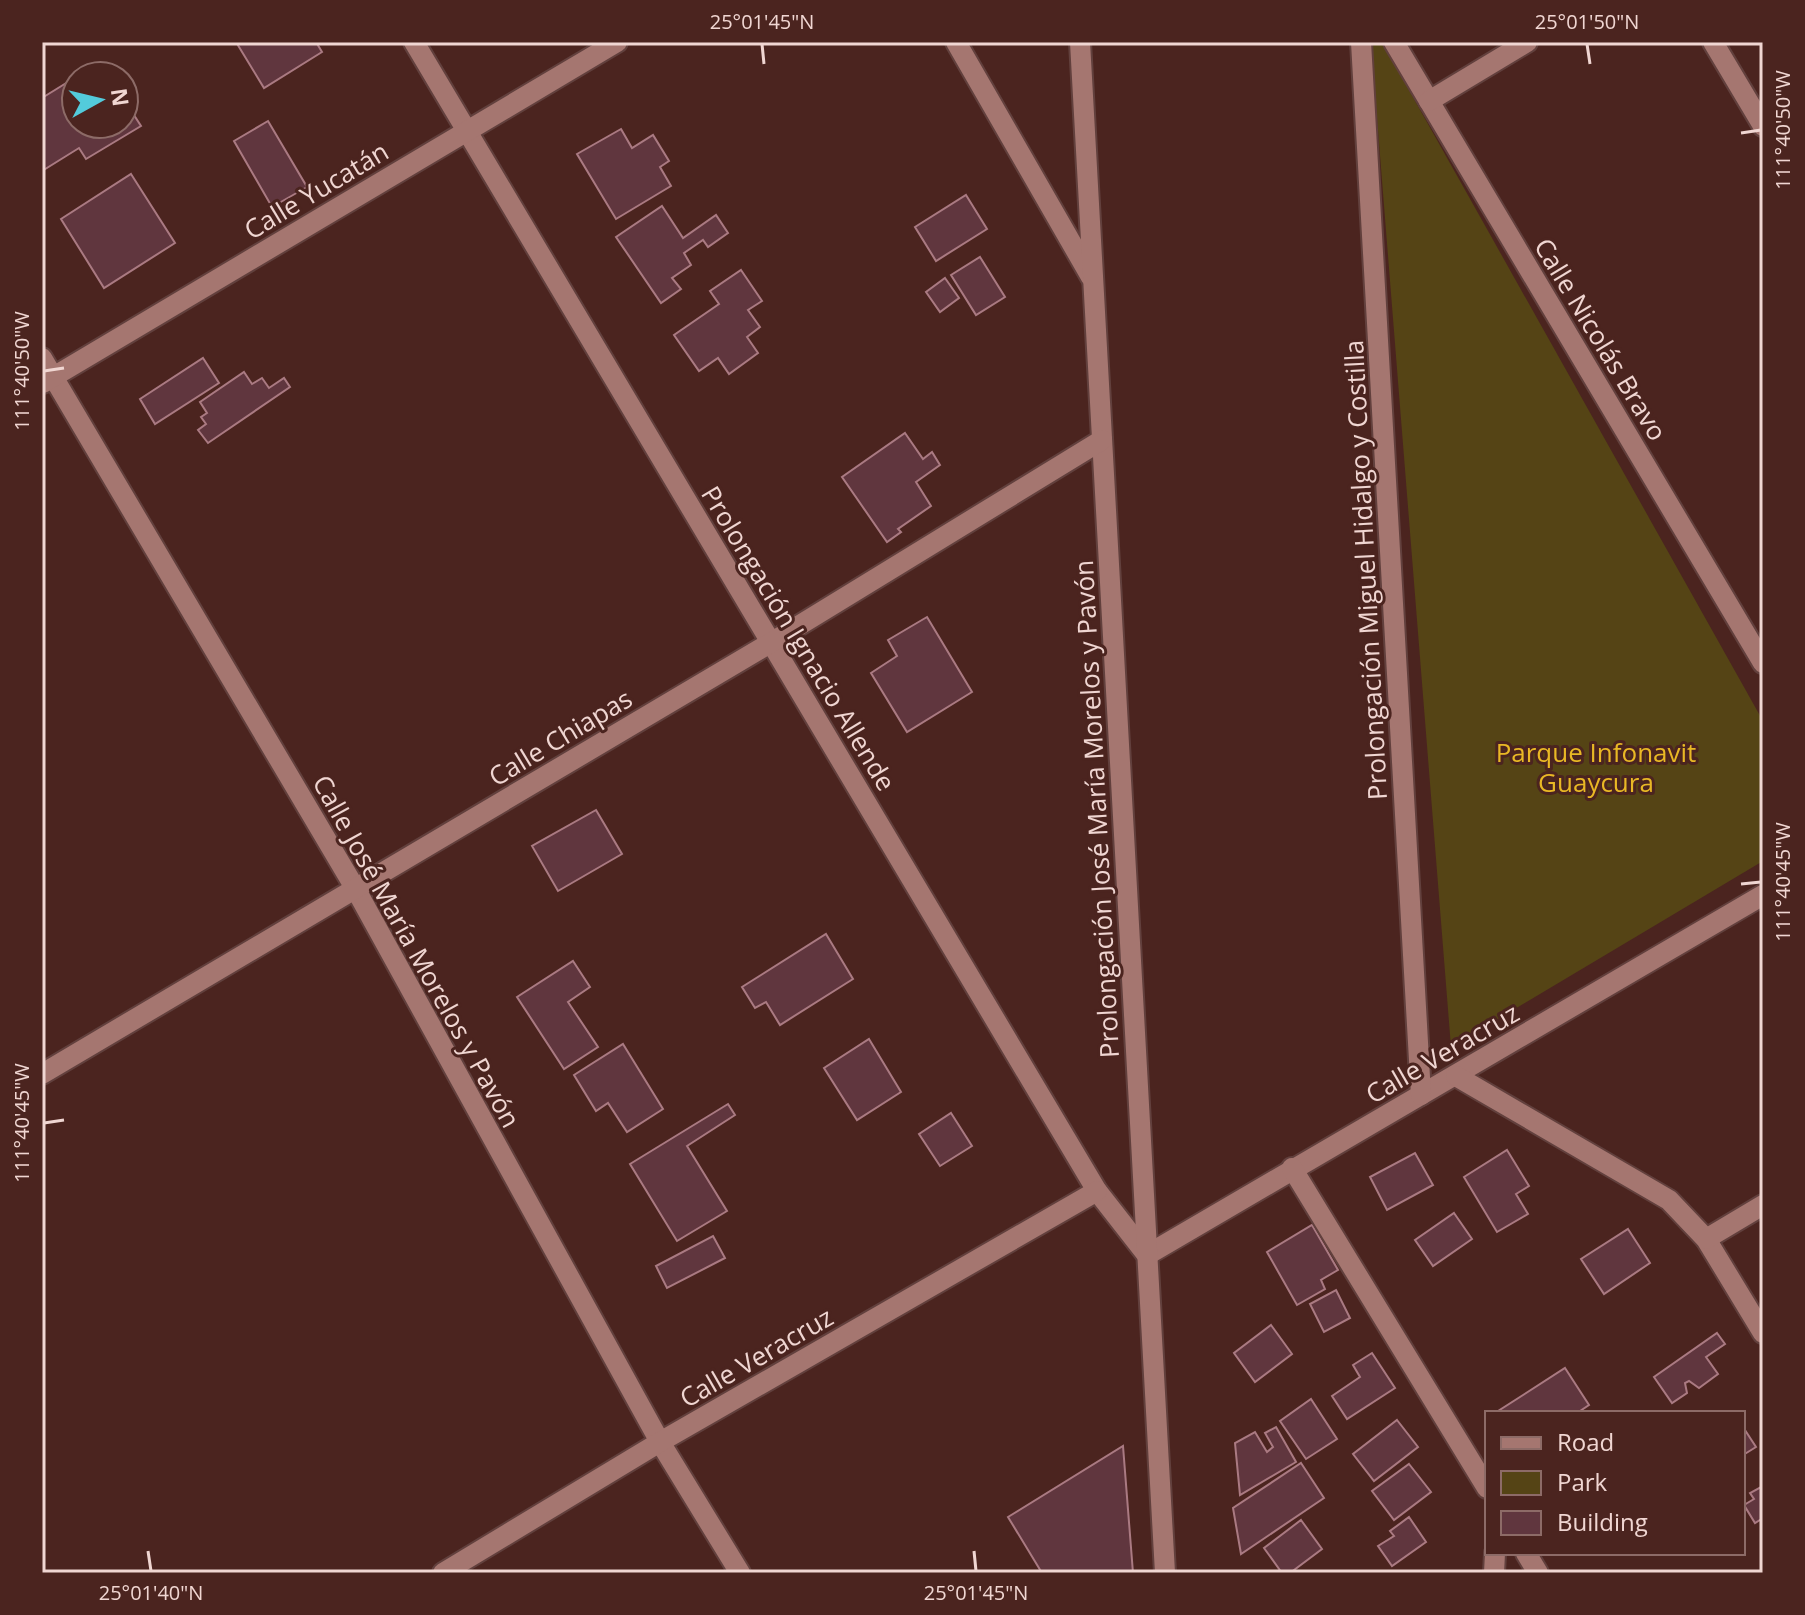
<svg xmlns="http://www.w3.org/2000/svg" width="1805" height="1615" viewBox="0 0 1805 1615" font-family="'Open Sans',sans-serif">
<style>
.green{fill:#554415}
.building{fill:#60363e;stroke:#aa7a82;stroke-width:2}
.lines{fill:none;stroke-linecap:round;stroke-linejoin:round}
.minor-casing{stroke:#62403d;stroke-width:24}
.minor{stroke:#a57670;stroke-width:20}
.ticks{fill:none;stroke:#f0d6d2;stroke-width:3}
.labels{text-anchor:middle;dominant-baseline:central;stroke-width:6;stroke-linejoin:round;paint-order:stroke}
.street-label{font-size:26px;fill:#f0d6d2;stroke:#4b241f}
.park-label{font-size:26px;fill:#e9b825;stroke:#4b241f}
.neatline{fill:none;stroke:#f0d6d2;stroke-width:3}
.ticks-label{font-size:20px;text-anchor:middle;fill:#f0d6d2}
</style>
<rect width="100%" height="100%" fill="#4b241f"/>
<polygon class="green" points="1371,42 1382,42 1763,721 1763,861 1451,1047"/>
<g class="building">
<polygon points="236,42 316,42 322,52 264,88"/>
<polygon points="76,77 76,124 124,124 124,116 132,112 141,126 86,159 79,148 42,171 42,98"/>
<polygon points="268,121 307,187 272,207 234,141"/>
<polygon points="621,129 632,148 653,135 669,161 660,167 671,186 616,219 577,154"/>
<polygon points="131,174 175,243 104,288 61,219"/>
<polygon points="966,195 987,229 936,261 915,227"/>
<polygon points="662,206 683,238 716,215 728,233 708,247 703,240 684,253 691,265 672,278 681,289 661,303 616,237"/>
<polygon points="980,257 1005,297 976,315 951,275"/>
<polygon points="741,270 762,301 748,310 760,327 747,337 758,353 729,374 718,358 699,371 674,335 719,304 710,291"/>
<polygon points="945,278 959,298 940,312 926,292"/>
<polygon points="203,358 219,383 155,424 140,399"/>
<polygon points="244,372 252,384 262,378 269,388 284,378 290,387 208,443 198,430 206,424 201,417 207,413 200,402"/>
<polygon points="905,433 923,459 932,452 940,465 916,482 931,506 898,529 901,532 887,542 842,477"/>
<polygon points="927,617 972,692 907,732 871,673 897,656 888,640"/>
<polygon points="596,810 622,854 558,891 532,846"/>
<polygon points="826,934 853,979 780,1025 766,1002 755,1008 742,987"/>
<polygon points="573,961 590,987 568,1002 598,1047 564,1069 517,997"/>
<polygon points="869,1039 901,1092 857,1120 824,1068"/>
<polygon points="623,1044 663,1109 627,1132 608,1103 596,1111 574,1075"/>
<polygon points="728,1104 735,1115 687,1146 727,1211 677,1241 630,1164"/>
<polygon points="951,1113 972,1146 940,1166 919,1134"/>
<polygon points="1507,1150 1529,1186 1516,1194 1528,1214 1497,1232 1464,1177"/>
<polygon points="1415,1153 1433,1185 1387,1210 1370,1177"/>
<polygon points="1454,1213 1472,1239 1433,1266 1415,1240"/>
<polygon points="1312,1225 1338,1270 1321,1280 1325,1289 1297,1305 1267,1252"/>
<polygon points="1628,1229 1650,1263 1604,1294 1581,1259"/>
<polygon points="713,1236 725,1258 667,1288 656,1266"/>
<polygon points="1336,1290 1350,1318 1324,1332 1310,1304"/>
<polygon points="1271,1325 1292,1354 1255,1382 1234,1353"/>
<polygon points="1717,1333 1725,1344 1706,1357 1718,1374 1699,1388 1689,1381 1685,1383 1687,1393 1672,1403 1654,1377"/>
<polygon points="1372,1353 1395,1388 1347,1419 1332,1396 1360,1377 1353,1365"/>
<polygon points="1565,1368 1589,1405 1577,1413 1495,1413"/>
<polygon points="1311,1399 1337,1439 1306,1459 1280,1421"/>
<polygon points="1397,1420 1418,1447 1374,1481 1353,1454"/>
<polygon points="1276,1427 1296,1462 1240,1495 1235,1443 1255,1432 1267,1452 1273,1447 1265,1433"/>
<polygon points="1743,1427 1756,1447 1743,1455"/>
<polygon points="1123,1446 1133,1573 1042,1573 1008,1517"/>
<polygon points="1301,1463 1324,1498 1241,1554 1233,1508"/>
<polygon points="1409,1464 1431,1492 1394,1520 1372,1491"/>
<polygon points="1763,1486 1763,1518 1755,1523 1744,1505 1754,1499 1750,1493"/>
<polygon points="1409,1517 1426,1542 1392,1566 1378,1546 1394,1536 1390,1531"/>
<polygon points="1301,1520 1322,1549 1290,1573 1282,1573 1264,1548"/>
</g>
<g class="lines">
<defs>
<g id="minor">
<polyline points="414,42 1097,1191 1147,1255 1763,895"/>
<polyline points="956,42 1091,277"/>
<polyline points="1080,42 1165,1573"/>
<polyline points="1361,42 1421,1095"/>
<polyline points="1394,42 1763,663"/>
<polyline points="1713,42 1763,126"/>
<polyline points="1429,101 1527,42"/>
<polyline points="42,358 355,888 660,1442 740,1573"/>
<polyline points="43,383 617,42"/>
<polyline points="42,1074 772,642 1102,440"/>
<polyline points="1456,1076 1669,1200 1706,1239 1763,1333"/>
<polyline points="1292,1168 1487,1488"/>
<polyline points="1706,1239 1763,1205"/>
<polyline points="1526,1553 1538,1573"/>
<polyline points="443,1573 660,1442 1097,1191"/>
<polyline points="1494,1573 1495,1553"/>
</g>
</defs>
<use href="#minor" class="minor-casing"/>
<use href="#minor" class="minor"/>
</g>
<path class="ticks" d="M762 44 764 64M1587 44 1590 64M1741 133 1761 130M44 371 64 368M1741 884 1761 882M44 1123 64 1120M148 1551 151 1571M974 1551 976 1571"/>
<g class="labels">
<g class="street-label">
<text transform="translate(316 190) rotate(-31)">Calle Yucatán</text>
<text transform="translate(1601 339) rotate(59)">Calle Nicolás Bravo</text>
<text transform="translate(1365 570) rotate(-93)">Prolongación Miguel Hidalgo y Costilla</text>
<text transform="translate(799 638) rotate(59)">Prolongación Ignacio Allende</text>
<text transform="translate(560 737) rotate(-31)">Calle Chiapas</text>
<text transform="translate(1096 809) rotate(-93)">Prolongación José María Morelos y Pavón</text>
<text transform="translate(417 951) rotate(61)">Calle José María Morelos y Pavón</text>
<text transform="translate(1442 1053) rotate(-30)">Calle Veracruz</text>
<text transform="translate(756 1357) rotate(-30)">Calle Veracruz</text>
</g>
<g class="park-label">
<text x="1596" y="752">Parque Infonavit<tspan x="1596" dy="30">Guaycura</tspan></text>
</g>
</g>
<rect width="1805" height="1615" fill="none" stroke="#4b241f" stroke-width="88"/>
<rect x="1485" y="1411" width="260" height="144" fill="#4b241f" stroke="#8d6b67" stroke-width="2"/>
<rect x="1501" y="1437" width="40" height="12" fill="#a57670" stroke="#8d6b67" stroke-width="2"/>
<text x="1557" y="1451" font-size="24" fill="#f0d6d2">Road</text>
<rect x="1501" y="1471" width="40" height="24" fill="#554415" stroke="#8d6b67" stroke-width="2"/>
<text x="1557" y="1491" font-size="24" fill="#f0d6d2">Park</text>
<rect x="1501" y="1511" width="40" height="24" fill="#60363e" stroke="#8d6b67" stroke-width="2"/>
<text x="1557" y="1531" font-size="24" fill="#f0d6d2">Building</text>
<g transform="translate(100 100) rotate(82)"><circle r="38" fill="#4b241f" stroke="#8d6b67" stroke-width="2"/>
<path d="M0-6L14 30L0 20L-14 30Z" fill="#53cbdb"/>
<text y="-12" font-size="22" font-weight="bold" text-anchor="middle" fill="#f0d6d2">N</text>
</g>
<rect x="44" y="44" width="1717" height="1527" class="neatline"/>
<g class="ticks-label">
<text x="762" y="29">25°01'45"N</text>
<text x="1587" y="29">25°01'50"N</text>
<text transform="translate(1783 130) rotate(-90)" y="7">111°40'50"W</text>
<text transform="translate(22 371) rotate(-90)" y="7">111°40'50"W</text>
<text transform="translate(1783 882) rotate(-90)" y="7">111°40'45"W</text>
<text transform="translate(22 1123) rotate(-90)" y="7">111°40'45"W</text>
<text x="151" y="1600">25°01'40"N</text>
<text x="976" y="1600">25°01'45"N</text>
</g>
</svg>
